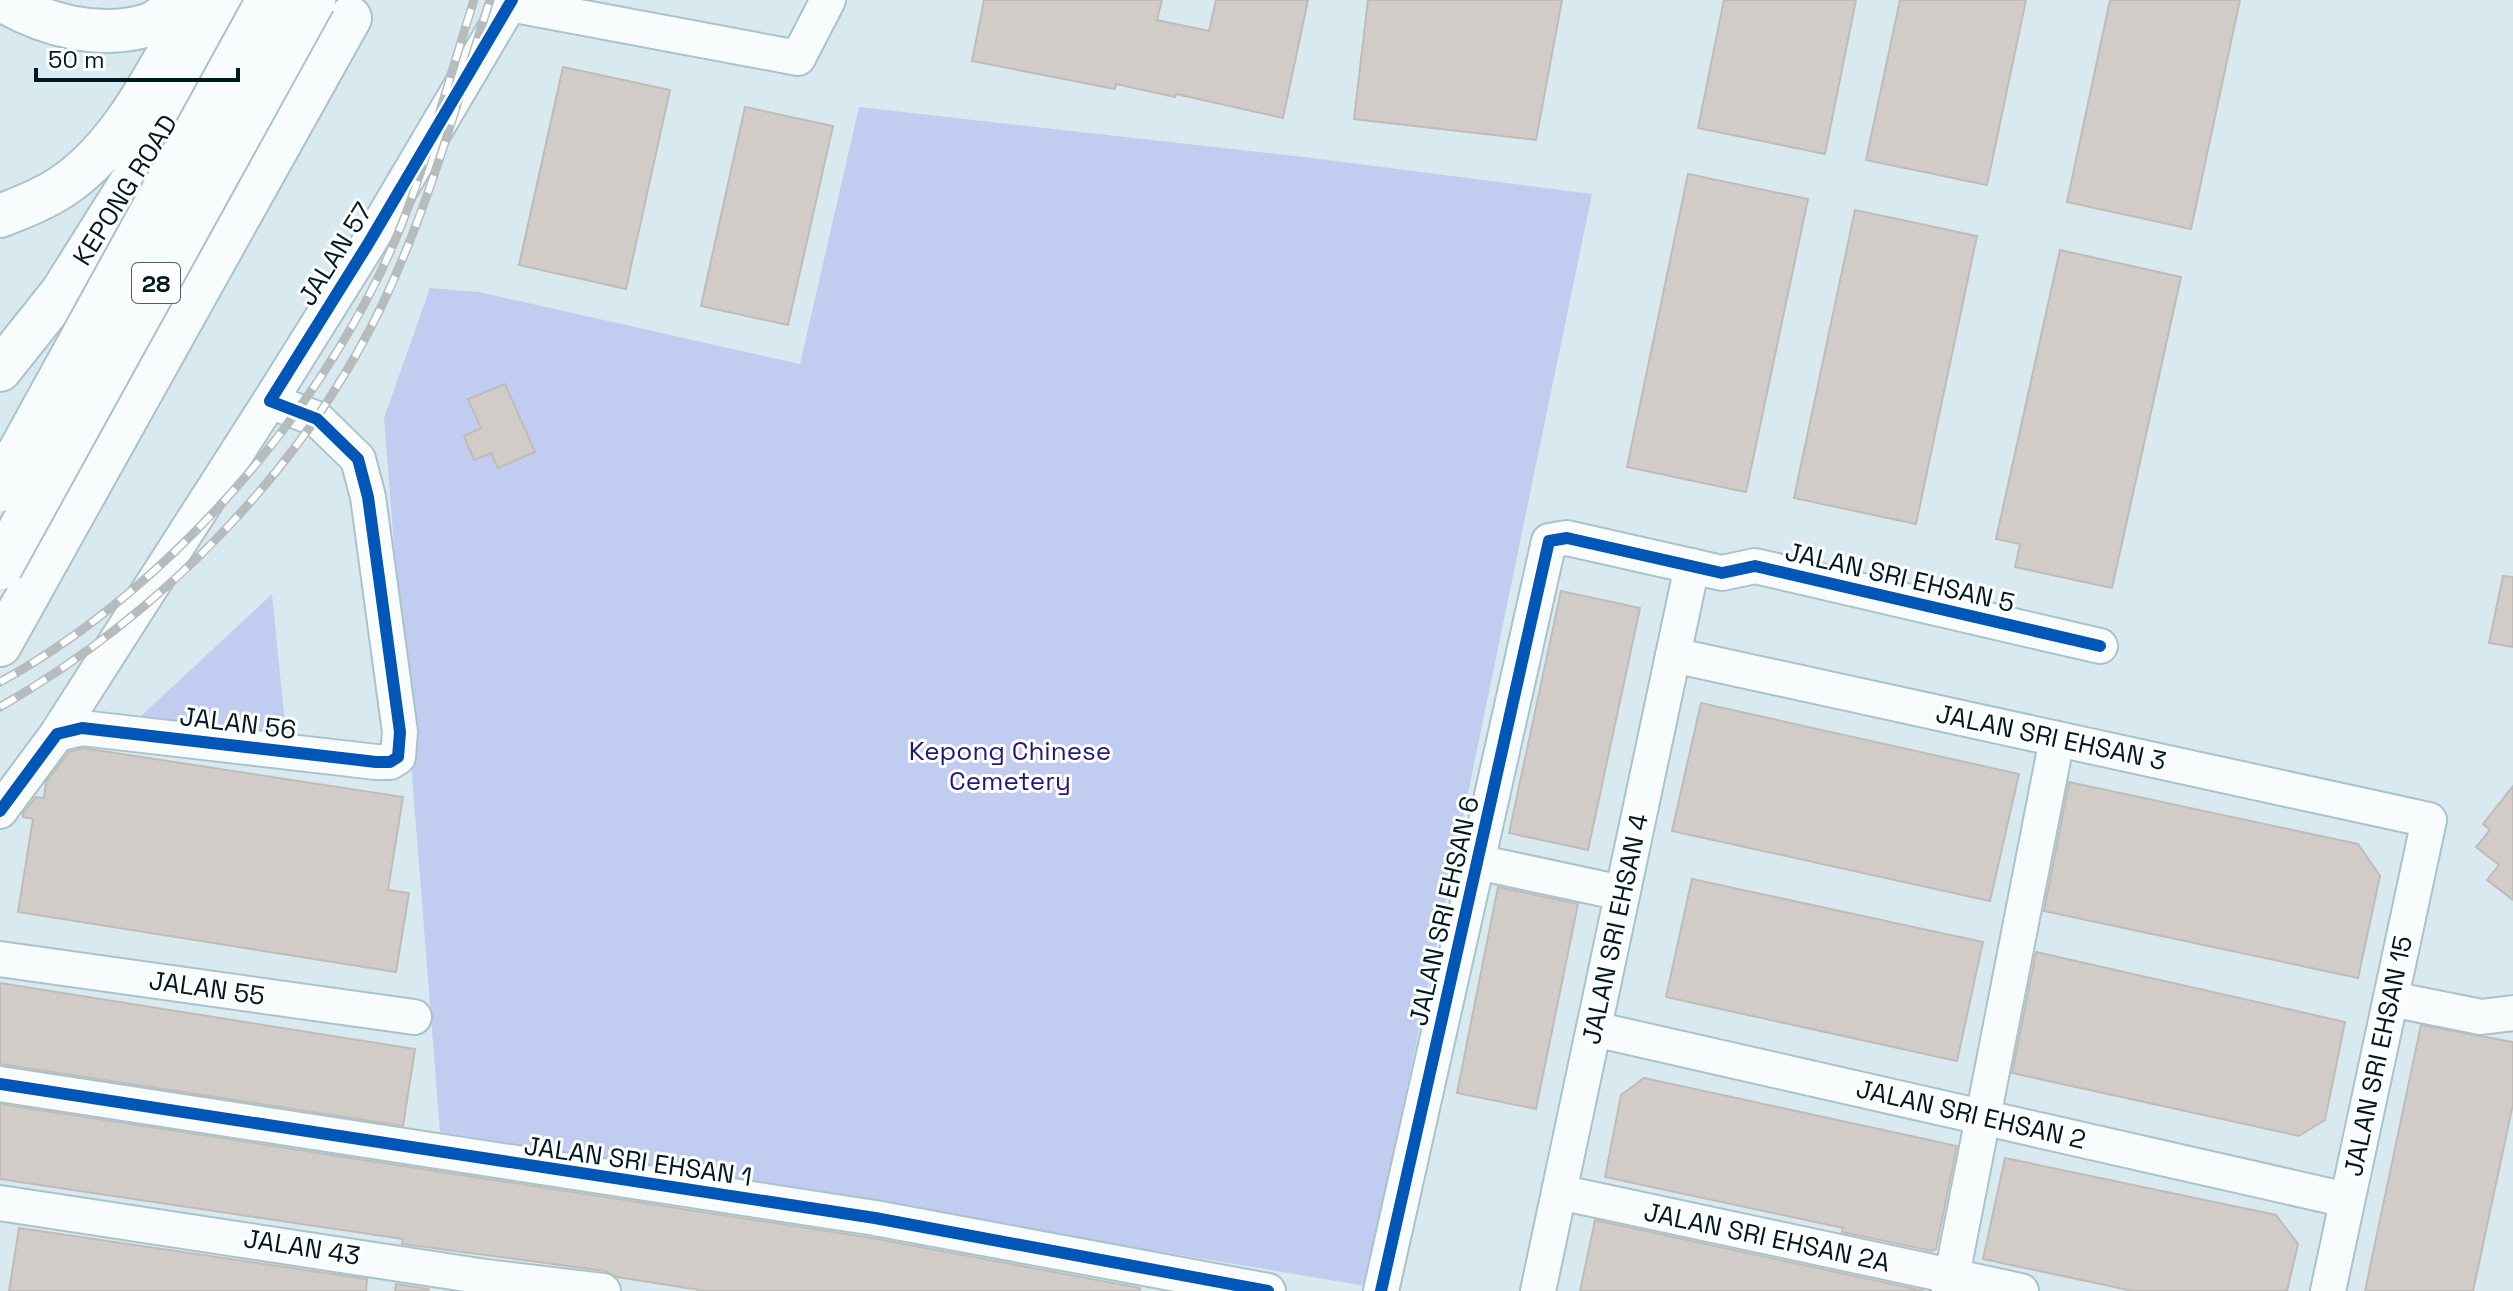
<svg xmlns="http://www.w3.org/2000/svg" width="2513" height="1291" viewBox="0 0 2513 1291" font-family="'Space Grotesk',sans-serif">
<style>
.green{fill:#c0ccf0}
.building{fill:#d2ccc9;stroke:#c0bbb8;stroke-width:2}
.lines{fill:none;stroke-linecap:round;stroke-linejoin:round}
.minor-casing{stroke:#a9c3cb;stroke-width:38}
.major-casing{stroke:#a9c3cb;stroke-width:46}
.minor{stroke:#f9fcfd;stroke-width:34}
.major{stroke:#f9fcfd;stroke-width:42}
.rail-casing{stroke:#b6bcbe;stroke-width:9}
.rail{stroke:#fff;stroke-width:6;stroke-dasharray:18;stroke-linecap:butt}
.highway-bridge-casing{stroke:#a9c3cb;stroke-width:48;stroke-linecap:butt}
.highway-bridge{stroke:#f9fcfd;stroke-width:44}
.cycleway-casing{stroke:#fff;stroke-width:17}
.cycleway{stroke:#0057b8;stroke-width:12}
.labels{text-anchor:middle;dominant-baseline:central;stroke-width:6;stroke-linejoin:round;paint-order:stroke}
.shield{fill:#fff;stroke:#4c5f64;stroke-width:2}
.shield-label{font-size:24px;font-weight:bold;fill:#001a22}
.street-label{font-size:26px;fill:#001a22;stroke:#fff}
.park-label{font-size:26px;fill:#27177c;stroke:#fff}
</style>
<rect width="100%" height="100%" fill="#d8eaf0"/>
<g class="green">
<polygon points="859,107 1312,158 1592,194 1366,1286 440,1132 384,418 430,288 479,292 800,364"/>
<polygon points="272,594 286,734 140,717"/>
</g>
<g class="building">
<polygon points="984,0 1162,0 1157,20 1209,31 1216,0 1308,0 1283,118 1176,94 1175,97 1116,84 1115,89 972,61"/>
<polygon points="1368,0 1562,0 1536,140 1354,119"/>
<polygon points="1724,0 1856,0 1825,154 1698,128"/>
<polygon points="1900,0 2026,0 1987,185 1866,160"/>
<polygon points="2110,0 2240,0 2191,229 2067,202"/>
<polygon points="563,67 670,90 626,289 519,265"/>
<polygon points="745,107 833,126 788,325 701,306"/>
<polygon points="1688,174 1808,199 1746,492 1627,467"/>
<polygon points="1855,210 1977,236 1916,524 1794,498"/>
<polygon points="2060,250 2181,277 2112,588 2015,567 2020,544 1996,539"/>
<polygon points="505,384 535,452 498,468 491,453 474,460 464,436 481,428 468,399"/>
<polygon points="2503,576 2513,577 2513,647 2489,643"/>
<polygon points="1561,591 1640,608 1588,850 1509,833"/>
<polygon points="1701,703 2019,774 1990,901 1672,831"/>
<polygon points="83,748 403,797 388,890 409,893 396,972 18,912 33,819 23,817 23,813 36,797 44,798 46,782 69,752"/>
<polygon points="2069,782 2358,844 2380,876 2358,978 2044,911"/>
<polygon points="2513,786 2513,900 2487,880 2499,865 2476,847 2490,830 2483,824"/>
<polygon points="1692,879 1983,942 1957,1061 1666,997"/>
<polygon points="1498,887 1578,904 1536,1109 1457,1093"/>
<polygon points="2036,952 2345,1022 2325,1120 2299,1136 2012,1073"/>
<polygon points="0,983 415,1049 403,1126 0,1064"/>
<polygon points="2421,1025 2513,1042 2513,1104 2482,1249 2473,1291 2365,1291"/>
<polygon points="1644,1078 1957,1146 1936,1249 1932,1251 1842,1232 1843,1228 1605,1177 1621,1095"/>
<polygon points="0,1104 872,1238 1140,1288 1140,1291 706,1291 617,1277 605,1271 402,1244 403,1239 26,1183 0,1179"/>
<polygon points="2005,1158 2276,1215 2298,1244 2287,1291 2133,1291 1983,1259"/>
<polygon points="1595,1220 1924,1291 1580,1291"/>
<polygon points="19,1228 367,1279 366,1291 9,1291"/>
<polygon points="396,1284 429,1289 428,1291 395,1291"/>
</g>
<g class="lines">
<defs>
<g id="minor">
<polyline points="510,4 798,58 828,0"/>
<polyline points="1673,655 2429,820 2328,1291"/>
<polyline points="57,734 270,401"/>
<polyline points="0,811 57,734 82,728 376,762 390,762 398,757 400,732 368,497 358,459 317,419 270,401 368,244 512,0"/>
<polyline points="1477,862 1622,893"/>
<polyline points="0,959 414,1017"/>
<polyline points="2391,999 2481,1017 2513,1013"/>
<polyline points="1594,1029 2347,1200"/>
<polyline points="0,1084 875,1218 1268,1291"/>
<polyline points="1559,1192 2021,1291"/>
<polyline points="0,1203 486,1277 603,1291"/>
<polyline points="1381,1291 1549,541 1567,538 1722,573 1755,566 2100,646"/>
<polyline points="1538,1291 1692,566"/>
<polyline points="1949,1291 2057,739"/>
</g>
<g id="major">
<path d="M2 0C44 25 99 40 148 25 160 21 174 8 184 0"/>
<path d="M0 216C23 207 46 198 66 184 127 141 161 62 199 0"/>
<polyline points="0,370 62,292 169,122 236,0"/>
<polyline points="0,645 350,18"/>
</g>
</defs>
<use href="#minor" class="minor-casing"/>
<use href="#major" class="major-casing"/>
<use href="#minor" class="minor"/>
<use href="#major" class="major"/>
<defs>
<g id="rail">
<path d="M0 682C174 587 339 394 408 208 433 140 452 69 474 0"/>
<path d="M0 707C160 615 303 471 383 303 429 206 457 102 490 0"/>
</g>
</defs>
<use href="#rail" class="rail-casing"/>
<use href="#rail" class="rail"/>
<defs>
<g id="highway-bridge">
<polyline points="0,489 269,0"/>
<polyline points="0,567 313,0"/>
</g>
</defs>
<use href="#highway-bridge" class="highway-bridge-casing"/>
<use href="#highway-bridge" class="highway-bridge"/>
<defs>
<g id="cycleway">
<polyline points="0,811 57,734 82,728 376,762 390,762 398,757 400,732 368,497 358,459 317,419 270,401 368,244 512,0"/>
<polyline points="0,1084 875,1218 1268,1291"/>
<polyline points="1381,1291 1549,541 1567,538 1722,573 1755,566 2100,646"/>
</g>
</defs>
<use href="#cycleway" class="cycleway-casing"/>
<use href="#cycleway" class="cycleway"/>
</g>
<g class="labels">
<rect class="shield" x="132" y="263" width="48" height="40" rx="6"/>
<g class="shield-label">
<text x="156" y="283">28</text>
</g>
<g class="street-label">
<text transform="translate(125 190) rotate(-58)">KEPONG ROAD</text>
<text transform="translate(335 254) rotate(-58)">JALAN 57</text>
<text transform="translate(1900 577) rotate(13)">JALAN SRI EHSAN 5</text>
<text transform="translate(238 723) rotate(7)">JALAN 56</text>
<text transform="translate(2051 737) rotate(12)">JALAN SRI EHSAN 3</text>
<text transform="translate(1444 911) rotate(-77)">JALAN SRI EHSAN 6</text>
<text transform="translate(1615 929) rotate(-78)">JALAN SRI EHSAN 4</text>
<text transform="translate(207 988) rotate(8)">JALAN 55</text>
<text transform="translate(2378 1056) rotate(-78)">JALAN SRI EHSAN 15</text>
<text transform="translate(1971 1114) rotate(13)">JALAN SRI EHSAN 2</text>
<text transform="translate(638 1161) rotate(8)">JALAN SRI EHSAN 1</text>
<text transform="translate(1767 1237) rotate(12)">JALAN SRI EHSAN 2A</text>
<text transform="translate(302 1247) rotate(9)">JALAN 43</text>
</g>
<g class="park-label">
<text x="1010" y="751">Kepong Chinese<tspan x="1010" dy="30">Cemetery</tspan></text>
</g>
</g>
<path d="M36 68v12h202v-12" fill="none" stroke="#001a22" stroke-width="4"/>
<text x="48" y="68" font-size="24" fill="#001a22" stroke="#ffffff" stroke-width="6" paint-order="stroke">50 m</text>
</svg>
